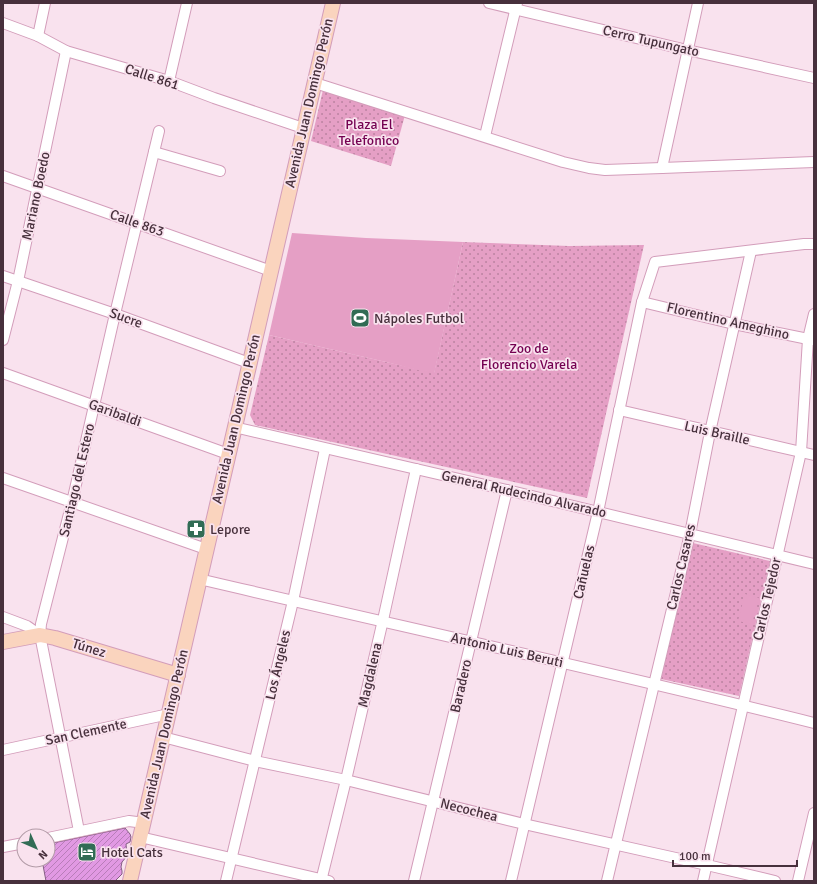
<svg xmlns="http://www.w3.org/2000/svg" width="817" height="884" viewBox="0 0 817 884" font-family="Signika,sans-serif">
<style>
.park{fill:url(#park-dots)}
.pitch{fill:#e59fc5}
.building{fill:url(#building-hatch);stroke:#845e84}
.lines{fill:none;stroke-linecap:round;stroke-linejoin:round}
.street-casing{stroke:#d39dba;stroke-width:12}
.secondary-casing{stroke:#d39dba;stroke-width:16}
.street{stroke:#fff;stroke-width:10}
.secondary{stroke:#fad4be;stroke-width:14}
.labels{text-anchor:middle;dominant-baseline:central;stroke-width:3.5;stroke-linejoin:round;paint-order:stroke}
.street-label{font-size:14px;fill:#47303c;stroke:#f9e2ee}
.park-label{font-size:14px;fill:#740051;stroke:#f9e2ee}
.poi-label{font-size:14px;fill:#47303c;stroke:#f9e2ee;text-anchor:start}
</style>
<defs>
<pattern id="park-dots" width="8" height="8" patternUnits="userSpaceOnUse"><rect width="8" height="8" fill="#e59fc5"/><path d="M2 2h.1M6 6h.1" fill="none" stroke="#bb82a1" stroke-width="1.8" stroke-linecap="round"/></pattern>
<pattern id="building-hatch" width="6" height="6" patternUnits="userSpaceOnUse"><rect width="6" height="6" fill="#e199e3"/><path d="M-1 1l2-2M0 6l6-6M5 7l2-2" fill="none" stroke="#b87db9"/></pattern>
</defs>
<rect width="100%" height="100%" fill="#f9e2ee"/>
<g class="park">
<polygon points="323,90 405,115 391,166 311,141"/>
<polygon points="463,242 569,246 644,245 587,498 255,425 250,415 269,335 434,373"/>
<polygon points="693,543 770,561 739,696 661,679"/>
</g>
<g class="pitch">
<polygon points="292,233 366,238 463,242 434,374 386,362 269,335"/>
<polygon points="745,594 759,598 752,624 738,621"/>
</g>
<polygon class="building" points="125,828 130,834 131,837 130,842 126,844 127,856 122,862 121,867 122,871 122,874 115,881 46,881 42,860 48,860 48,844"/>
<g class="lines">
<defs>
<g id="street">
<polyline points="489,3 687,50 814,78"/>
<polyline points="3,23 38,36 66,51 169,81 214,98 303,128"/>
<polyline points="38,36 45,3"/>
<polyline points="169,81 187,3"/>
<polyline points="315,83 563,162 589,168 605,170 662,168 814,162"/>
<polyline points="485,136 517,3"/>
<polyline points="154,152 220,171"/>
<polyline points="662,168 698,3"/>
<polyline points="3,176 271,271"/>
<polyline points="3,276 115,314 249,363"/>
<polyline points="642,302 734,324 813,340"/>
<polyline points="3,340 18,281 66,51"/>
<polyline points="3,373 228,454"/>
<polyline points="619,410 814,455"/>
<polyline points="234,427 507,490 814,564"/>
<polyline points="3,478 206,549"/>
<path d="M199 579C404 627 610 672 814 723"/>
<polyline points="3,617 27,626 40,635"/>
<polyline points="163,737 255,761 346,780 524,824 707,865 775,881"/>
<polyline points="3,750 169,714"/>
<polyline points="79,831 40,635 41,624 72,502 115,314 159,131"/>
<polyline points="140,837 329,881"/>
<polyline points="48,838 129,821 144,823"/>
<polyline points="3,847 24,843"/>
<polyline points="226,881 293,601 325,449"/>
<polyline points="321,881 346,780 383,620 416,469"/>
<polyline points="414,881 507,490"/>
<polyline points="511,881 598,512 642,302 655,262 804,244 814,244"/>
<polyline points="607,881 690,534 710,432 751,251"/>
<polyline points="703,881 801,452 808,339 814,314"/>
<polyline points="798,881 814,813"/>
</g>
<g id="secondary">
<polyline points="3,642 40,635 55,638 178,675"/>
<polyline points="130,881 333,3"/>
</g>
</defs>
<use href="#street" class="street-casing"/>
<use href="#secondary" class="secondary-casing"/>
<use href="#street" class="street"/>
<use href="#secondary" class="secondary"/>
</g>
<defs>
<symbol id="stadium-square" viewBox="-11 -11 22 22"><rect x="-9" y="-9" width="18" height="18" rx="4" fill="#316c55" stroke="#f9e2ee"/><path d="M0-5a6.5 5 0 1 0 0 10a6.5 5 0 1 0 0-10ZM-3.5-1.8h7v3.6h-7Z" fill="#fff"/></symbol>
<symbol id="pharmacy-square" viewBox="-11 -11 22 22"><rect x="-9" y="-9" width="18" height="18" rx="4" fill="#316c55" stroke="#f9e2ee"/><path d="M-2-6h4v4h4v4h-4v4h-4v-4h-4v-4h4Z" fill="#fff"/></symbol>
<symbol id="hotel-square" viewBox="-11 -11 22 22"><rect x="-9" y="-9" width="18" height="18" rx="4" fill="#316c55" stroke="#f9e2ee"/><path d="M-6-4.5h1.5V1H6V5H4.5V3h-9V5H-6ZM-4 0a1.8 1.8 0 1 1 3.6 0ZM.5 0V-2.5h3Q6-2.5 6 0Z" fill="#fff"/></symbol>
</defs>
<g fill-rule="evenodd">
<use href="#stadium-square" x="349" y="307" width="22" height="22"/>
<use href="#pharmacy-square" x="185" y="518" width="22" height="22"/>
<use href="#hotel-square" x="76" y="841" width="22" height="22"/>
</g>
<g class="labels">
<g class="street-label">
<text transform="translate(651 41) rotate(13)">Cerro Tupungato</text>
<text transform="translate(152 77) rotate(18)">Calle 861</text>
<text transform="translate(309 103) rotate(-77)">Avenida Juan Domingo Perón</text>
<text transform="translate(36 196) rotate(-78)">Mariano Boedo</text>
<text transform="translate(137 223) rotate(19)">Calle 863</text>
<text transform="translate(126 318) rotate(20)">Sucre</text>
<text transform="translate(728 321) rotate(13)">Florentino Ameghino</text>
<text transform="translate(115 413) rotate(20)">Garibaldi</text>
<text transform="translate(236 419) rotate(-77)">Avenida Juan Domingo Perón</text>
<text transform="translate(717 433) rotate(13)">Luis Braille</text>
<text transform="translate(77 480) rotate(-77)">Santiago del Estero</text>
<text transform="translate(524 494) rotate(13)">General Rudecindo Alvarado</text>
<text transform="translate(681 567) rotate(-77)">Carlos Casares</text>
<text transform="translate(584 572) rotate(-77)">Cañuelas</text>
<text transform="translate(767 599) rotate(-77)">Carlos Tejedor</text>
<text transform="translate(89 648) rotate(17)">Túnez</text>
<text transform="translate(507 650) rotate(13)">Antonio Luis Beruti</text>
<text transform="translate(278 665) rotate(-77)">Los Ángeles</text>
<text transform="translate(370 675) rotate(-77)">Magdalena</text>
<text transform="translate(461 686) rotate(-77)">Baradero</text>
<text transform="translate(86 732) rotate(-12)">San Clemente</text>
<text transform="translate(164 734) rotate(-77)">Avenida Juan Domingo Perón</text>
<text transform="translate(469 810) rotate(14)">Necochea</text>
</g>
<g class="park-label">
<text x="369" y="124">Plaza El<tspan x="369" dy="16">Telefonico</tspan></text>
<text x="529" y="348">Zoo de<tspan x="529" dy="16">Florencio Varela</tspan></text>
</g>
<g class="poi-label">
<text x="374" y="318">Nápoles Futbol</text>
<text x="210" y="529">Lepore</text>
<text x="101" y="852">Hotel Cats</text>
</g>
</g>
<rect width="817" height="884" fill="none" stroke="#47303c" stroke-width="8"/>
<g transform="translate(36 848) rotate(135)"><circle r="19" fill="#f9e2ee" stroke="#b29ba7"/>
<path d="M0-3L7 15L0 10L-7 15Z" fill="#316c55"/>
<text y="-6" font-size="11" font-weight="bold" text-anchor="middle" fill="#47303c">N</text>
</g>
<path d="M673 860v6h124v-6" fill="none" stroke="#47303c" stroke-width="2"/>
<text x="679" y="860" font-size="12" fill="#47303c" stroke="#f9e2ee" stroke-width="3" paint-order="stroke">100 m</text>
</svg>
